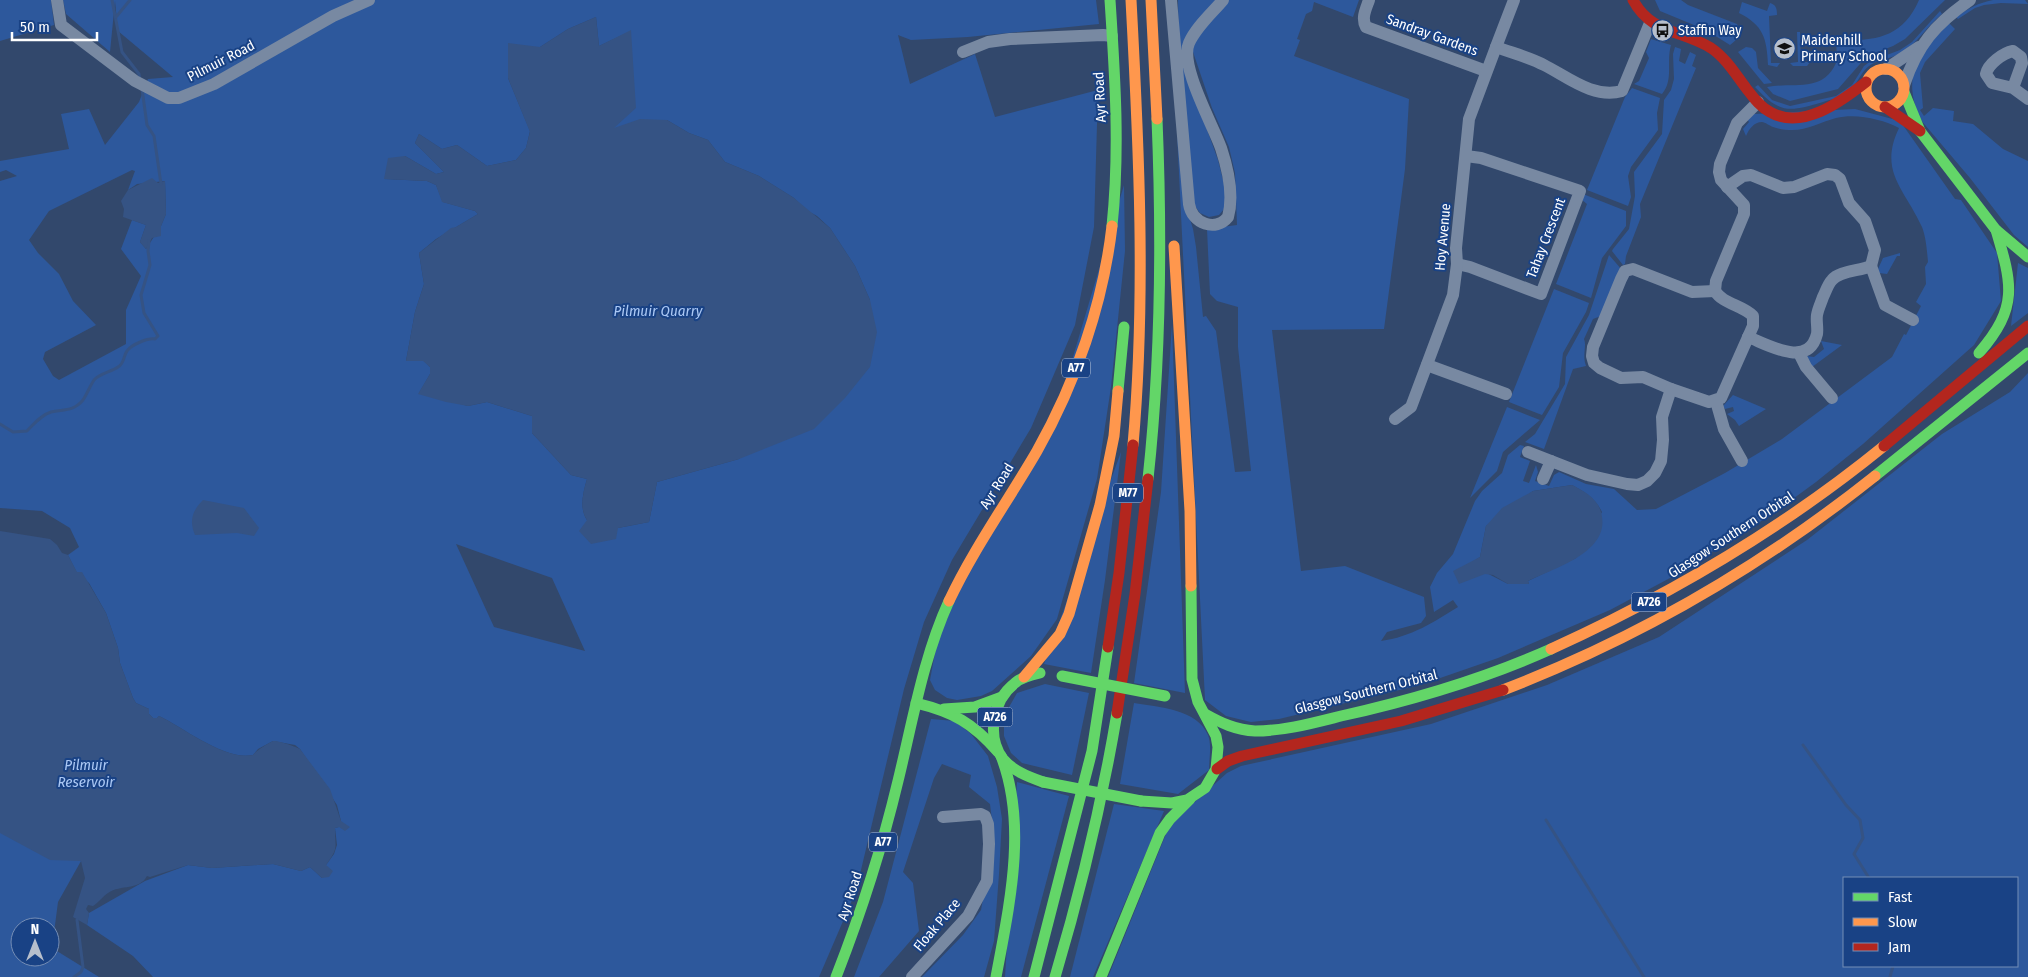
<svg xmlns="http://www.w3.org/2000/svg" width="2028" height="977" viewBox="0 0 2028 977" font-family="'Fira Sans Condensed',sans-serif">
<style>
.green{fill:#2d589c;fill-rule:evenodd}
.water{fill:#355384}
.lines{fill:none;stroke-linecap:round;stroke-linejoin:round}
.stream{stroke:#355384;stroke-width:3}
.street{stroke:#7889a2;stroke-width:12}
.fast{stroke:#63d668;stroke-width:11}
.slow{stroke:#ff974d;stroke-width:11}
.jam{stroke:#b3261e;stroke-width:11}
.fast-bridge{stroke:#63d668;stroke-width:11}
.labels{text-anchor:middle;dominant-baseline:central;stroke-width:4;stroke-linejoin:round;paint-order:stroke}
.shield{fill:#194285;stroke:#bac6da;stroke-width:1}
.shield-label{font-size:12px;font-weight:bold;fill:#fff}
.poi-label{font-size:14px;fill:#fff;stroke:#194285;text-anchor:start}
.street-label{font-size:14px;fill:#fff;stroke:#194285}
.water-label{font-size:15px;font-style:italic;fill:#abc8f4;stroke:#194285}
</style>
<rect width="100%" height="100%" fill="#32486c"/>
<g class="green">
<polygon points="0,0 51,0 54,25 0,41"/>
<path d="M63 0H1096L1099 24 968 37 911 40 898 35 910 84 975 54 995 117 1098 90 1094 227 1075 325 1031 428 952 560 924 622 904 689 856 891 819 977H153L133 956 87 925 89 913 145 881 188 865 212 868 273 864 301 871 310 867 322 878 326 865 334 854 337 845 335 828 339 827 341 821 337 805 300 749 295 745 273 741 258 749 253 755C225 761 184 728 159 716L157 718H153L149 714V709L136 703 133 698 120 663 118 648 106 613 89 583 77 573 68 555 79 547 70 528 42 511 0 508V181L17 176 6 170 0 172V161L69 149 61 114 89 109 105 145 139 102 148 79 173 77 118 31 115 1 110 52 66 14ZM596 17 599 46 631 31 612 129 667 120 689 133 708 140 725 162 759 176 794 198 806 210 817 216 830 228 855 266 870 300 739 459 657 482 649 522 618 528 587 520C579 508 583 493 587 479L571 475 532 433V416L487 402 468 406 419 393 430 374V367L423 360 406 361 415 312 424 284 419 253 436 239 478 214 475 211 443 202 436 185 427 181 385 179 405 156 436 174 444 172 415 143 419 134 442 149 457 145 487 166 516 160 526 148 530 131 508 78 540 47 568 29ZM132 170 135 171 128 190 137 184 165 181 166 214 161 226 146 249 140 242 146 225 132 220 121 249 141 276 126 310V344L59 380 53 376 43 359 45 352 96 325 73 301 59 274 38 253 29 240 49 211ZM456 544 552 578 585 651 494 627Z"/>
<polygon points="1178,0 1217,0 1192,30 1187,74 1218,160 1226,192 1224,209 1219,215 1209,217 1200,213 1192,202 1179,56"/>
<path d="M1227 0H1359L1353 17 1314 2 1312 11 1306 14 1297 39 1300 40 1294 56 1409 99 1405 169 1384 329 1272 330 1301 571 1345 566 1424 597 1426 616 1421 623 1387 632 1381 641C1411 637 1434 622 1458 607L1453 600 1434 612 1430 587 1437 573 1453 554 1475 501 1482 491 1502 473 1508 455 1520 445 1524 446 1520 457 1530 461 1523 481 1529 483 1536 465 1538 472 1535 481 1549 486 1554 475 1559 472 1586 484 1614 489 1637 510 1656 509 1725 473 1782 439 1892 357 1904 334 1906 335 1921 306 1916 302 1926 284 1925 267 1928 262C1927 251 1926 237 1922 227 1905 189 1878 172 1899 128 1882 119 1856 113 1836 118 1821 122 1808 130 1792 130 1786 130 1778 129 1773 127 1770 126 1765 122 1762 122 1754 122 1749 129 1746 136L1743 129 1749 122 1747 119 1754 114 1855 109 1900 121 1955 199 1961 200 1997 253 2001 301 1974 345 1863 444 1816 482 1771 515 1670 578 1610 610 1498 658 1420 685 1279 719 1251 722 1226 716 1205 700 1177 133 1186 206 1193 229 1196 247 1203 317 1206 316 1216 331 1235 472 1251 471 1238 347V307L1217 301 1210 294 1207 229 1237 225 1235 173 1229 147 1212 108 1192 49 1194 42ZM1572 485C1585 492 1595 498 1602 512L1576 558 1528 581 1529 584H1508L1469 564 1480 557 1486 526 1533 491Z"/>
<path d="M1655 0H1681L1688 5 1737 24C1743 33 1738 39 1730 45L1706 30 1660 11Z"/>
<path d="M1919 0H1945L1905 39 1893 46 1867 56 1838 89 1790 101 1773 94 1767 87C1793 82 1823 93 1836 63 1838 57 1836 47 1836 40 1874 41 1902 39 1919 0Z"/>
<path d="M1993 0H2025L2028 4 2001 3 1984 5 1975 8 1958 19 1956 17C1969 8 1978 3 1993 0Z"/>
<path d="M1742 2 1767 11 1770 3C1776 5 1777 8 1777 15L1769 16 1771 63H1780L1777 67 1768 65C1767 38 1763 25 1739 13Z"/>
<path d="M1940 11 1942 14C1927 26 1918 43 1901 53 1891 59 1878 59 1869 66 1860 73 1857 85 1848 93 1842 98 1831 99 1823 102 1789 112 1780 114 1755 87L1758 85 1772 100 1790 106 1836 96 1852 85 1864 66 1871 61 1900 50 1912 42Z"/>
<path d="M1949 23 1955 29 1925 62 1920 73 1923 108 1920 110 1924 116 1933 108 1954 111 1953 121 1973 124 2003 149 2028 161V247L2014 235 1970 178 1920 119C1901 73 1919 54 1949 23Z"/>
<polygon points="1797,32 1800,32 1801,62 1810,62 1807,66 1793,66 1790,63 1798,62"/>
<path d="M1651 39 1671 45C1666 62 1674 80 1662 94L1634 84 1639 81 1649 58 1646 52Z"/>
<polygon points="1675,47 1681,49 1679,61 1685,64 1690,52 1696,55 1692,66 1696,68 1640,204 1641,217 1626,256 1625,264 1623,265 1612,251 1613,249 1629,229 1635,196 1634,172 1662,134 1664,100 1671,90 1674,79 1673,54"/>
<polygon points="1746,47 1752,48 1756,52 1758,68 1772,83 1764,84 1738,52"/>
<polygon points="1632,88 1660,98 1657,113 1658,130 1631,167 1628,176 1631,197 1628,206 1587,190 1625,97"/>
<polygon points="1124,185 1125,251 1111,387 1097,479 1057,619 1031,656 992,691 981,696 957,700 947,698 935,690 930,680 937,642 967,573 1048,441"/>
<polygon points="1583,194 1626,211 1626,226 1602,258 1591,298 1556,284 1587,204 1581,199"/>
<polygon points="1900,253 1900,256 1897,256 1887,274 1879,273 1878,269 1883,258"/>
<path d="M1609 255 1622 270 1601 316 1593 319 1584 339C1587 346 1582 355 1586 366L1573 369 1544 449 1525 442 1535 434 1565 384 1566 357 1589 315Z"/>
<polygon points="2018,263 2028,268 2028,313 2011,326"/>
<polygon points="1554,289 1589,303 1586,312 1563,353 1559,387 1542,415 1509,402"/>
<polygon points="1172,324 1185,693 1134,683 1161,492"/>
<polygon points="1821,341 1842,345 1812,367 1806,356 1814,357 1824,349"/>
<path d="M2028 373V977H1108L1170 824 1227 773 1241 766 1431 724 1547 685 1659 637 1807 540 1942 434 2010 392ZM1844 878H2017V966H1844Z"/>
<polygon points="1733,395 1766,409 1739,426 1735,420 1727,414 1734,411 1733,407 1725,409 1723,406"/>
<polygon points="1507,407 1540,420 1503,452 1497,471 1470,498"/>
<polygon points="1121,452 1105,580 1091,673 1044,664"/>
<polygon points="1045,684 1089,693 1072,775 1022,763 1011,753 1004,736 1004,716 1017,693"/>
<path d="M1134 703C1158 707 1197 709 1208 735 1212 744 1209 760 1209 770L1178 794 1120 784Z"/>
<polygon points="931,719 955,721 971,734 988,756 997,787 1002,819 999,874 994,941 984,977 922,977 963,935 981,910 994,837 990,804 969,787 971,775 942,764 934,778 903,872 913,883 919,931 879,977 854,977 883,902"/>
<path d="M0 728 81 861 58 902 52 948 99 977H0ZM20 927H50V957H20Z"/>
<polygon points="1017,782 1069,796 1021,977 1005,977"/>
<polygon points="1114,804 1164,811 1093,977 1070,977"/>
</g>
<g class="water">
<path d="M596 17 599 46 631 30 636 108 614 128 640 119 667 120 689 133 708 140 725 162 759 176 794 198 830 228 855 266 870 300 877 332 870 367 845 398 814 429 739 459 657 482 649 522 618 528 616 539 591 544 579 531 587 520C579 508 583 493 587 479L571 475 532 433V416L487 402 468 406 446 402 418 394 430 374V367L423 361H406L415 312 424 284 419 253 451 228 456 227 478 214 475 211 442 202 436 185 427 181 384 179 388 158 405 156 436 174 444 172 415 143 419 134 442 149 457 145 487 166 516 160 526 148 530 132 508 78V43L540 47 568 29Z"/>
<polygon points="152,178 158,183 165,181 166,214 161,226 161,236 152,238 146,249 140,242 146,225 123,217 124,209 121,201 128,190"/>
<path d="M1572 485C1586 492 1600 500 1602 517 1608 553 1553 569 1528 581L1529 584H1508L1493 575 1485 574 1459 584 1453 571 1480 557 1486 526 1502 508 1533 491Z"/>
<path d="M203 500 244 508 259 528 254 536 237 533 195 535C189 521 192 511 203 500Z"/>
<path d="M0 531 50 539 57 545 62 553 68 555 77 572H82L106 613 118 648 120 663 133 698 136 703 149 709V714L153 718H157L159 716C184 728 225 761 253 755 257 750 267 744 273 741 277 740 297 747 300 749L330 789 341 821 350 827 345 831 339 827 335 828C335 848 339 847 326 865L333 871 329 877 322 878 310 867 301 871 273 864 212 868 188 865 150 877 147 876C139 891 121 884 108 893 103 896 99 902 93 906L88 905 86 909 89 913 87 925 73 917 85 878 81 861 50 860 0 833Z"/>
</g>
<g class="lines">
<g class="stream">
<polyline points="112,0 122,52 139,74 140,80"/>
<polyline points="116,17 130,0"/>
<polyline points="142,89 147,125 154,136 161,184"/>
<path d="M0 424 13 432 27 431C34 424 41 415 51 412 63 409 73 412 83 400 87 394 90 386 94 380 100 373 111 372 118 367 125 363 123 356 127 351 132 344 148 338 155 339L158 336 144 313 141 295 150 265 148 251 149 241"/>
<polyline points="1803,745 1846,805 1860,820 1863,838 1854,854 1869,878"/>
<polyline points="1546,820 1644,977"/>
<polyline points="74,977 81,972 83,967 77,920"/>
<polyline points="1890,977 1893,966"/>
</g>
<g class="street">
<polyline points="57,0 61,25 135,81 168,98 179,98 214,84 333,16 369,0"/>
<path d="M1171 0 1189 204C1192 224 1216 232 1228 217 1234 195 1228 169 1221 148 1213 125 1179 65 1189 43 1196 27 1212 13 1223 0"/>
<path d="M1369 0C1366 9 1361 18 1366 27L1486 71"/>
<path d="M1514 0 1496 47C1512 53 1529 57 1544 65 1568 77 1593 99 1622 91L1650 23"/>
<polyline points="963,52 988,42 1010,39 1103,35 1112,36"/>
<polyline points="1886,69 1919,47"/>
<path d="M1904 85C1917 46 1935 24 1970 0"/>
<path d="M2013 88 2022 63 2021 57 2013 51C2003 53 1988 64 1986 74L1992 83 2013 88 2028 99"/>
<path d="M1727 187 1743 176 1751 175 1783 188 1794 187 1827 174 1835 175 1840 179 1849 203 1865 221 1875 250 1871 266C1860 271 1839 271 1832 280 1828 284 1826 291 1823 297 1821 303 1818 309 1817 315 1816 321 1818 328 1817 334 1808 369 1769 345 1748 337"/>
<polyline points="1457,264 1470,267 1541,294 1580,191 1481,158 1466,156"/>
<polyline points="1871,266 1885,305 1913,320"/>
<polyline points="1799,353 1806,367 1832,398"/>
<polyline points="1427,365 1506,394"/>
<polyline points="1671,389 1643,377 1621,378 1600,368 1594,363 1592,356 1593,347 1621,279 1625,271 1633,269 1692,292 1715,291"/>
<polyline points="1716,401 1724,429 1742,461"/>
<polyline points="1395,419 1411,407 1453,295 1457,264 1456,248 1469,119 1496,47"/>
<path d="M1528 452 1587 475 1627 484 1638 485 1647 481 1655 473 1661 461 1663 440 1662 417 1671 389 1709 402 1721 398 1753 326V316C1742 305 1723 304 1715 291L1716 281 1744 214V205L1721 180 1719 172 1720 164 1737 123 1758 102"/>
<polyline points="1543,479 1551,461"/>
<polyline points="912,977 968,916 987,881 989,844 988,824 985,816 981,814 943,817"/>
</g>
<g class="fast">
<path d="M1110 0C1115 76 1120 150 1112 226"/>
<polyline points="1904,92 1920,131 1996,230 2028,257"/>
<path d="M1979 353C2019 307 2012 284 1996 230"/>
<polyline points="1118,391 1124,327"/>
<polyline points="1875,476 2028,353"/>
<path d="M1148 479C1161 359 1162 239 1157 119"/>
<path d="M1040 673C1031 675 1022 677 1015 683 993 700 986 736 1003 759 1013 771 1029 777 1043 782"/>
<path d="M916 703C953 712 973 723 998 752"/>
<polyline points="944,709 975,707 1002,697"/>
<path d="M1205 714C1221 723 1236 730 1255 731 1284 731 1313 723 1341 716 1413 700 1484 679 1551 649"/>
<polyline points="1141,801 1172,803 1187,800 1205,788 1216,769 1218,747 1216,736 1198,702 1192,679 1191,586"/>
<path d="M836 977C861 913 882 848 898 781 913 720 923 658 949 601"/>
<path d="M996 977C1009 907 1028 825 1001 756"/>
<polyline points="1034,977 1092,751 1108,647"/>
<path d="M1055 977C1081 890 1102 802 1117 713"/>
<polyline points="1101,977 1160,833 1170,819 1190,799"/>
</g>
<g class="slow">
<path d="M1131 0C1139 148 1146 297 1133 445"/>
<polyline points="1151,0 1157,119"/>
<circle cx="1885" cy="88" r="19"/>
<polyline points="1174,246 1190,511 1191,586"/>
<path d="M949 601C974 548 1008 501 1037 451 1076 382 1103 304 1112 226"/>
<path d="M1551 649C1670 595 1782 529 1884 446"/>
<polyline points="1024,677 1060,634 1069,614 1100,505 1114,436 1118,391"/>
<path d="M1503 690C1639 638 1762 566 1875 476"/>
</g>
<g class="jam">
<path d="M1633 0C1651 34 1682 30 1711 48 1726 58 1736 75 1746 88 1753 97 1760 107 1770 112 1802 131 1842 101 1866 82"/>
<polyline points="1885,107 1920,131"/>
<polyline points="1884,446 2028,326"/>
<polyline points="1108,647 1119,573 1133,445"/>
<polyline points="1117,713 1135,594 1148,479"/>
<polyline points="1217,769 1228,761 1242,756 1401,721 1503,690"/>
</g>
<g class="fast-bridge">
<polyline points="1062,676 1165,696"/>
<polyline points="1043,782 1141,801"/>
</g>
</g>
<defs>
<symbol id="bus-disc" viewBox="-11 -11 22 22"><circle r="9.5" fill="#b7bfcc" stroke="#194285"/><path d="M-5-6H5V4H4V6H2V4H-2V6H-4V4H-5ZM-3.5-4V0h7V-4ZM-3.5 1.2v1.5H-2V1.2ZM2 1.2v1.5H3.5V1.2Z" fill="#111"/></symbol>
<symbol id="school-disc" viewBox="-11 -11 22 22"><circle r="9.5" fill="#b7bfcc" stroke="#194285"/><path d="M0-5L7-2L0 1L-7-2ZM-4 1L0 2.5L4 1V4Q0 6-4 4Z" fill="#111"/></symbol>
</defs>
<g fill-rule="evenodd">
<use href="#bus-disc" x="1650" y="18" width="25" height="25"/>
<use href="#school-disc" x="1772" y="36" width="25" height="25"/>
</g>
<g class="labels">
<g class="shield">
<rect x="1062" y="358.5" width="28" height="19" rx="4"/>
<rect x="1113" y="483.5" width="30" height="19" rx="4"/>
<rect x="1631.5" y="592.5" width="35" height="19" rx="4"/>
<rect x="977.5" y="707.5" width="35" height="19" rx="4"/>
<rect x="869" y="832.5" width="28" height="19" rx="4"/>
</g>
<g class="shield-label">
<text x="1076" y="368">A77</text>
<text x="1128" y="493">M77</text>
<text x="1649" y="602">A726</text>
<text x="995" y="717">A726</text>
<text x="883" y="842">A77</text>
</g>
<g class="poi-label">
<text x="1678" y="30">Staffin Way</text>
<text x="1801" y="40">Maidenhill<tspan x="1801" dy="16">Primary School</tspan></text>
</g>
<g class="street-label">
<text transform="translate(1432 35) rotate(20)">Sandray Gardens</text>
<text transform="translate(221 61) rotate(-27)">Pilmuir Road</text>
<text transform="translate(1100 97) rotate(-93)">Ayr Road</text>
<text transform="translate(1443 237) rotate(-85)">Hoy Avenue</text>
<text transform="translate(1546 238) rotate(-69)">Tahay Crescent</text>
<text transform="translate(997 486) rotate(-58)">Ayr Road</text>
<text transform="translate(1731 535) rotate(-33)">Glasgow Southern Orbital</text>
<text transform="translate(1366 692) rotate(-14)">Glasgow Southern Orbital</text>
<text transform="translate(850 896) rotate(-72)">Ayr Road</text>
<text transform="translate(937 925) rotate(-50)">Floak Place</text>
</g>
<g class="water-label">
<text x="658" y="311">Pilmuir Quarry</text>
<text x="86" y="765">Pilmuir<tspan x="86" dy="17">Reservoir</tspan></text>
</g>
</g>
<rect x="1843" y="877" width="175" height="90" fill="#194285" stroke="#758eb6"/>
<rect x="1853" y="893" width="25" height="8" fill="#63d668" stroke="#758eb6"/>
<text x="1888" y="902" font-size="15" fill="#ffffff">Fast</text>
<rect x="1853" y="918" width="25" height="8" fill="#ff974d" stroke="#758eb6"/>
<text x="1888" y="927" font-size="15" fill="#ffffff">Slow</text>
<rect x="1853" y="943" width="25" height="8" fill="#b3261e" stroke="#758eb6"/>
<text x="1888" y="952" font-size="15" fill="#ffffff">Jam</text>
<g transform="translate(35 942)"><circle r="24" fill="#194285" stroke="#758eb6"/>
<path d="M0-4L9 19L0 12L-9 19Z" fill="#b7bfcc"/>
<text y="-8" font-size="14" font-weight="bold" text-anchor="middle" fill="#ffffff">N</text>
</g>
<path d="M12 32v8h85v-8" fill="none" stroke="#ffffff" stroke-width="2.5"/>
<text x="20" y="32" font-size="15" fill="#ffffff" stroke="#194285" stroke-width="4" paint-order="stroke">50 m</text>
</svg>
